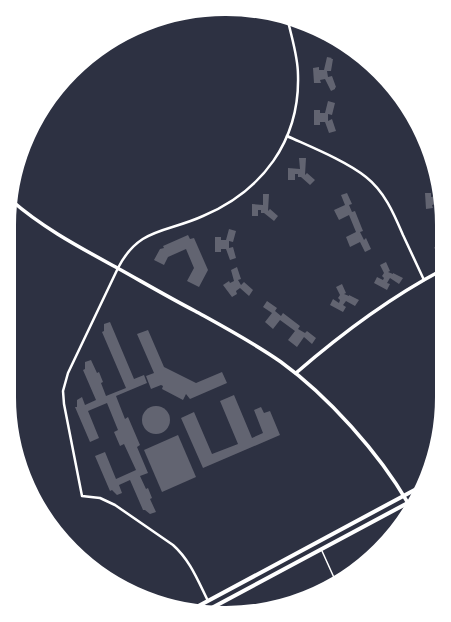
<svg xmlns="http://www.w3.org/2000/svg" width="451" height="622" viewBox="0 0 451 622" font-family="Cabin,sans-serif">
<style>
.building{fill:#626471}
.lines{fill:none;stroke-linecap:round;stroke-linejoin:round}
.service{stroke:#fff;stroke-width:1.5}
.minor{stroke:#fff;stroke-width:2.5}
.tertiary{stroke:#fff;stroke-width:3.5}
.secondary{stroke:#fff;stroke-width:4}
.rim{fill:none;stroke:#fff;stroke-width:2}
</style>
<rect width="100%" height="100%" fill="#2d3142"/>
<g class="building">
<polygon points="318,32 328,35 329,37 322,40"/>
<polygon points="327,57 332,58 331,59 333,59 331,71 327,71 328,77 332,76 336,87 335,88 335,89 331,91 325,79 320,80 321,83 314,83 313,68 319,67 319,70 324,70"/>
<polygon points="328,101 335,103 332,115 328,114 328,121 332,119 336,131 329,133 325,122 320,122 320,125 314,125 314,110 320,110 320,113 325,113"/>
<polygon points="299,158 306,158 305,175 307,173 315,180 310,185 301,177 298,177 298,174 295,174 295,180 288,180 288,168 300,169"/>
<polygon points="438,186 441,197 439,198 440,203 441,202 441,214 437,204 432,205 433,208 426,209 425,193 431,193 431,197 436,196"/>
<polygon points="347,193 352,204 349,205 352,212 355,211 363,231 360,232 364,240 366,238 371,249 365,252 360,242 350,247 346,237 356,232 349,215 339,220 334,210 345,205 341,195"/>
<polygon points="263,194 269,194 268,211 270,209 278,216 274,221 264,213 261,213 261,210 258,210 258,216 252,216 252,204 263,205"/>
<polygon points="229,229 236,231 233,242 229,241 229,248 233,247 236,258 230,260 226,249 221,249 221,252 215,252 215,237 221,237 221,240 226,240"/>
<polygon points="188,235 190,239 194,238 208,270 199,287 187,281 194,268 186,249 168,257 164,265 154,260 160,249 164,248 163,246"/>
<polygon points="438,243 441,245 441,253 434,248"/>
<polygon points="386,262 390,271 388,272 393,274 393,273 403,278 399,284 390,278 387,283 390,284 387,290 374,283 377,277 383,280 384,278 382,276 384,273 380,265"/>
<polygon points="237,267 241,279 238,280 241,285 244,282 253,290 249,296 240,288 236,291 237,294 232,297 223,285 229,281 230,283 234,281 231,270"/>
<polygon points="342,284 346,293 344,294 349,296 349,295 359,300 355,306 346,301 343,305 346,307 343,312 330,305 333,299 339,303 340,300 338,298 340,295 336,287"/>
<polygon points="267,301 277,308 275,311 281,316 283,313 300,326 298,329 305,333 307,331 316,338 312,344 304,337 297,347 288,340 295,331 280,320 273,329 265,322 272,313 263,307"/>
<polygon points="110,322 134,379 144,375 147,383 116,396 125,419 128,417 140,445 137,447 148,473 140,476 146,489 148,488 152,498 150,499 156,512 150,514 145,510 143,510 130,480 119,485 122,493 117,495 112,490 110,491 95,456 105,452 116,479 136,470 124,444 120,446 114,432 118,430 107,403 88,411 99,438 90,442 75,407 77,407 77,400 82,397 85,405 96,400 83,370 85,369 85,362 91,360 97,373 99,372 103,382 101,383 106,396 126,388 102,332 104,331 104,324"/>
<polygon points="148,330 164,367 196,383 222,372 227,383 190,399 186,394 183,400 162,389 163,386 161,385 151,389 146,376 154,373 137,334"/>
<polygon points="234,395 252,438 263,433 254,410 261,407 264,413 270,411 280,435 203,468 181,418 194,412 212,454 238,444 220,401"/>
<circle cx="156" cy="420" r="14"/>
<polygon points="178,435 196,477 162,492 144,450"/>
</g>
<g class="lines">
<polyline class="service" points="322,551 336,582"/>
<g class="minor">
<path d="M287 136C311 147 346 161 366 177 385 192 394 214 403 235 410 250 417 265 424 280"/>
<path d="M208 601C198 581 190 560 173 545L115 505 100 498 82 496 64 404 63 391 68 373 118 268C139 227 166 233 203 216 262 191 300 141 298 75 298 57 292 39 288 21"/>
</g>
<g class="tertiary">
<path d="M11 200C44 229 83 249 121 270 146 284 170 298 195 311 224 327 254 343 281 362 328 396 379 453 408 503"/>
<path d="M296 373C341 334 389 298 442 270"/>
</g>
<g class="secondary">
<polyline points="191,610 422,486"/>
<polyline points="206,611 417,498"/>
</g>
</g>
<path d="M0 0H451V622H0ZM225 15H226A210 210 0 0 1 436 225V397A210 210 0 0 1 226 607H225A210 210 0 0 1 15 397V225A210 210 0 0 1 225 15Z" fill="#fff" fill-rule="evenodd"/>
<path class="rim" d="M225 15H226A210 210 0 0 1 436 225V397A210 210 0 0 1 226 607H225A210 210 0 0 1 15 397V225A210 210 0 0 1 225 15Z"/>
</svg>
